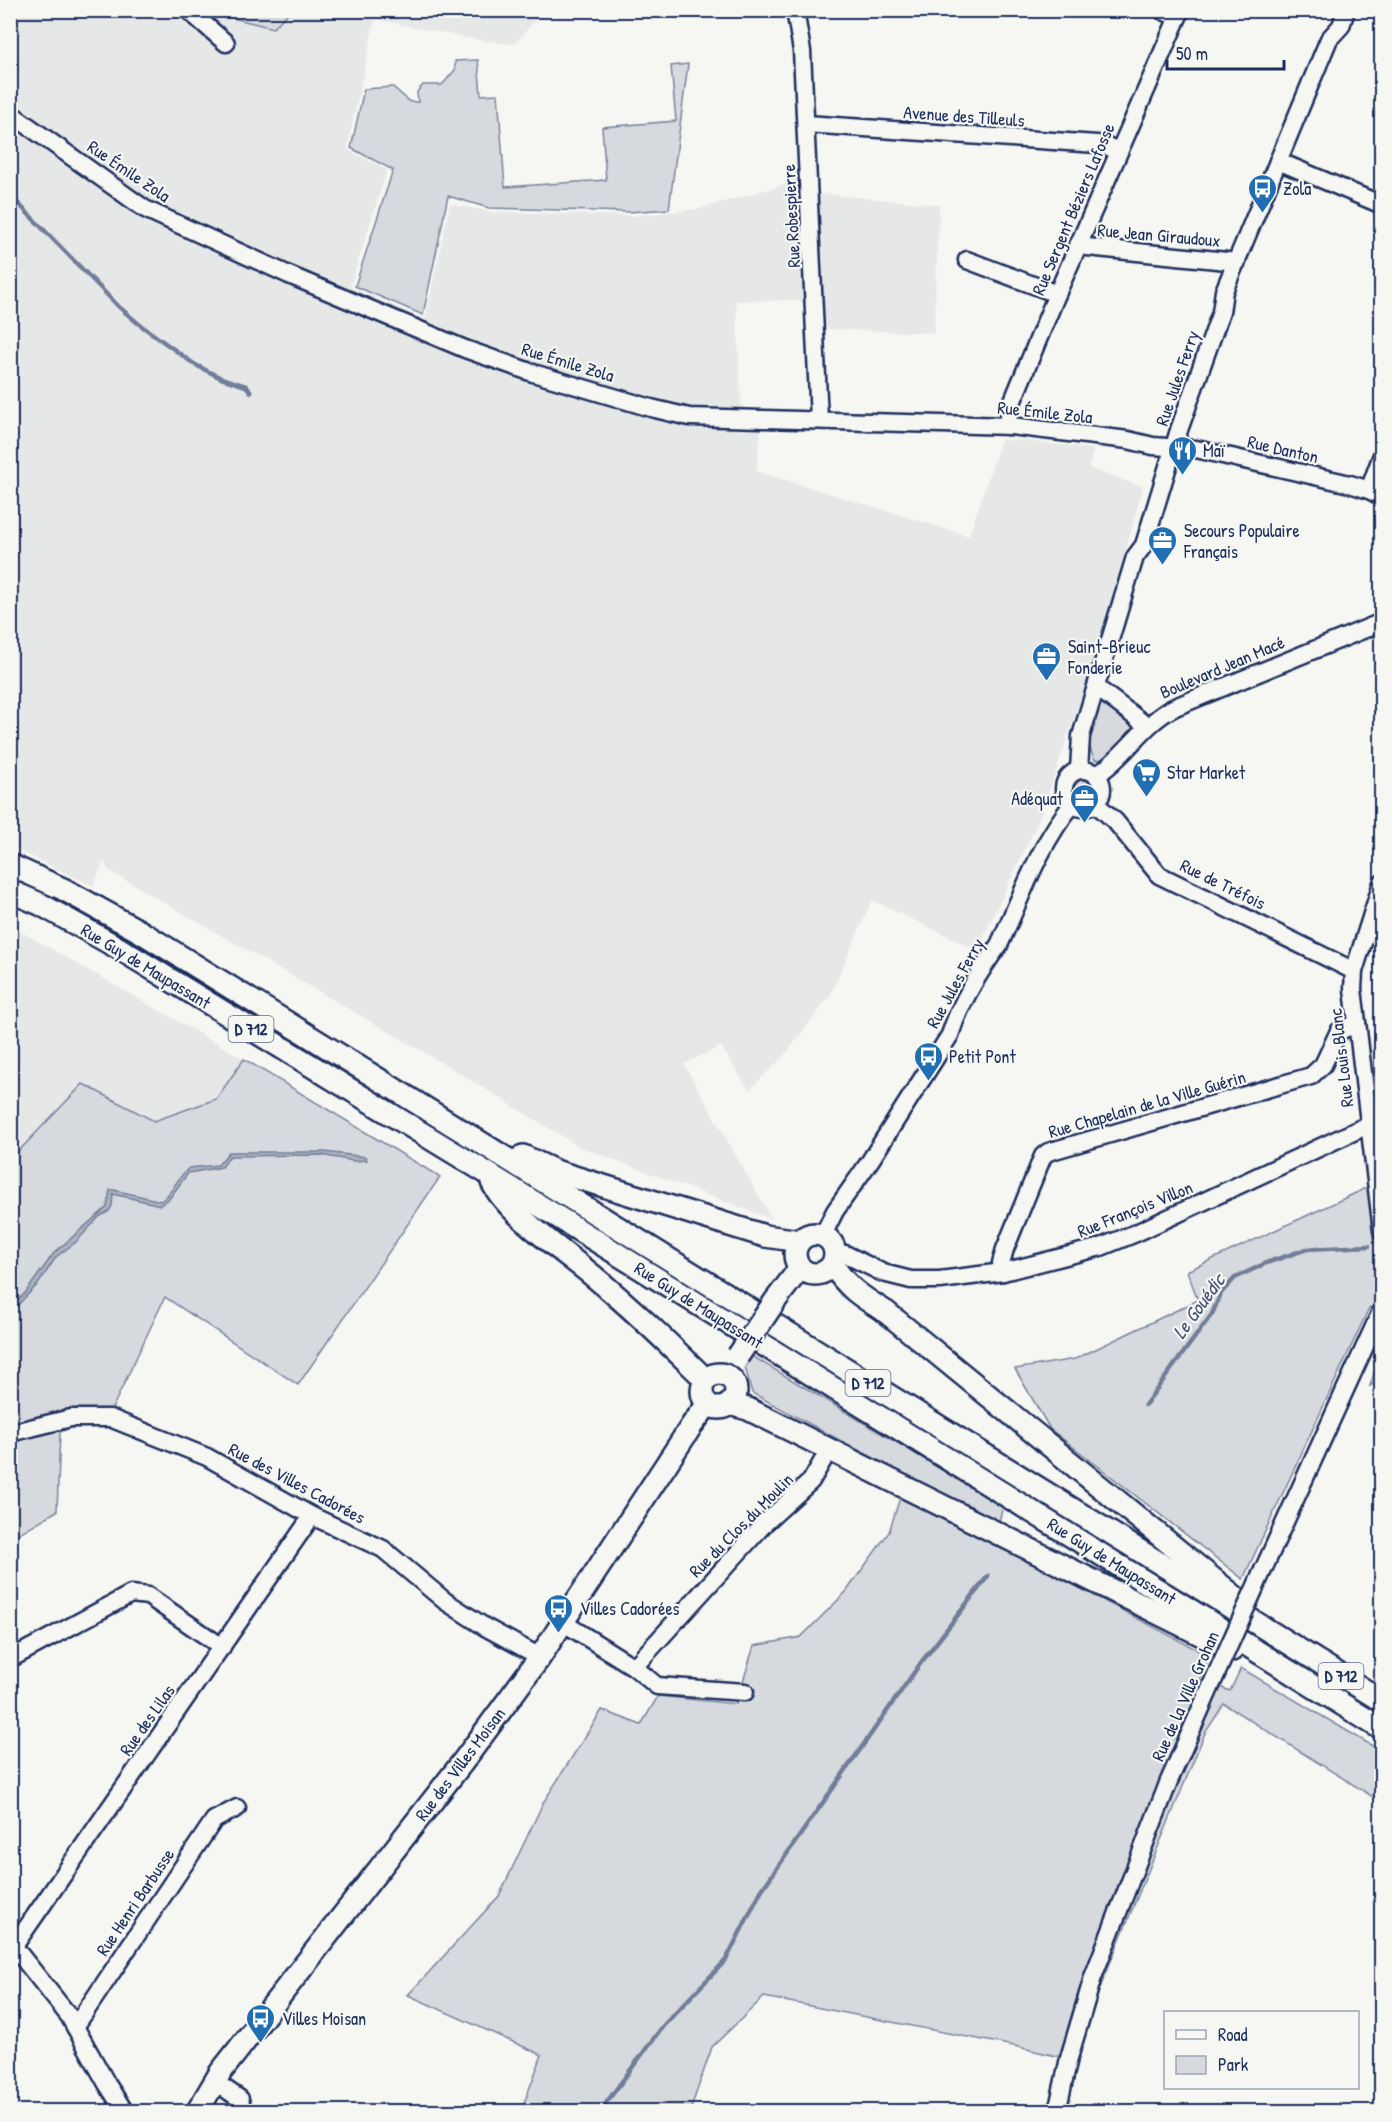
<svg xmlns="http://www.w3.org/2000/svg" width="1392" height="2122" viewBox="0 0 1392 2122" font-family="'Patrick Hand',sans-serif">
<style>
.built{fill:#e6e7e7}
.green{fill:#d6d9dd;stroke:#78849e;stroke-width:1.5}
.water{fill:#abb2c0;stroke:#717e99;stroke-width:1.5}
.lines{fill:none;stroke-linecap:round;stroke-linejoin:round}
.stream{stroke:#717e99;stroke-width:4.5}
.minor-casing{stroke:#1b2f5e;stroke-width:21}
.major-casing{stroke:#1b2f5e;stroke-width:26}
.minor{stroke:#f6f6f2;stroke-width:16}
.major{stroke:#f6f6f2;stroke-width:21}
.minor-bridge-casing{stroke:#1b2f5e;stroke-width:21;stroke-linecap:butt}
.major-bridge-casing{stroke:#1b2f5e;stroke-width:26;stroke-linecap:butt}
.minor-bridge{stroke:#f6f6f2;stroke-width:16}
.major-bridge{stroke:#f6f6f2;stroke-width:21}
.labels{text-anchor:middle;dominant-baseline:central;stroke-width:4.5;stroke-linejoin:round;paint-order:stroke}
.shield{fill:#f6f6f2;stroke:#5d6b8a;stroke-width:1.5}
.shield-label{font-size:16px;font-weight:bold;fill:#1b2f5e}
.street-label{font-size:18px;fill:#1b2f5e;stroke:#f6f6f2}
.poi-label{font-size:18px;fill:#1b2f5e;stroke:#f6f6f2;text-anchor:start}
.water-label{font-size:20px;font-style:italic;fill:#46567b;stroke:#f6f6f2}
</style>
<rect width="100%" height="100%" fill="#f6f6f2"/>
<filter id="ink" filterUnits="userSpaceOnUse"><feTurbulence type="fractalNoise" baseFrequency=".0167" numOctaves="2"/><feDisplacementMap in="SourceGraphic" scale="12" xChannelSelector="R" yChannelSelector="G"/><feConvolveMatrix kernelMatrix="1 2 1 2 8 2 1 2 1" color-interpolation-filters="sRGB"/></filter>
<g filter="url(#ink)">
<g class="built">
<polygon points="10,11 204,11 273,28 290,11 564,11 541,14 515,43 511,44 467,38 375,19 347,149 387,170 350,287 425,320 450,204 492,212 633,216 699,209 787,184 795,178 796,197 824,194 939,205 934,333 829,329 800,300 736,301 741,404 761,427 756,471 969,536 1001,440 1026,441 1094,449 1089,468 1143,487 1099,646 1040,817 977,950 872,900 830,996 783,1057 749,1090 721,1046 684,1064 772,1219 580,1147 439,1061 108,870 104,861 93,886 11,847"/>
<polygon points="11,926 244,1059 216,1099 154,1121 83,1085 11,1159"/>
</g>
<g class="green">
<polygon points="204,11 290,11 273,28"/>
<polygon points="478,60 481,95 498,94 505,187 606,180 602,127 676,121 671,66 688,64 669,209 628,212 489,208 448,196 423,315 355,286 393,170 351,148 364,89 393,87 410,102 418,102 417,92 423,85 442,85 455,70 455,61"/>
<path d="M1103 700 1131 720 1134 730 1105 759 1095 760C1082 739 1094 720 1103 700Z"/>
<circle cx="1083" cy="789" r="9"/>
<polygon points="244,1059 440,1177 298,1385 165,1297 111,1411 60,1432 57,1511 11,1538 11,1159 83,1084 154,1121 216,1099"/>
<polygon points="1381,1179 1381,1303 1369,1308 1243,1579 1050,1429 1015,1369 1075,1359 1198,1300 1187,1271 1358,1192"/>
<polygon points="1381,1351 1381,1380 1370,1386"/>
<polygon points="752,1356 1003,1506 994,1543 1209,1656 1200,1679 1230,1691 1241,1668 1381,1751 1381,1802 1224,1704 1205,1733 1177,1801 1099,1990 1077,2061 1014,2046 764,1997 712,2047 690,2111 521,2111 542,2055 408,1995 499,1896 543,1803 602,1710 641,1725 658,1696 736,1704 754,1646 801,1637 846,1592 889,1532 907,1476 752,1393 745,1367"/>
</g>
<path class="water" d="M229 1152H324L366 1157 367 1160 354 1161 321 1155 233 1156H230L222 1167 188 1173 169 1199 160 1205 113 1194 112 1206 109 1211 99 1217 76 1242 56 1257 39 1283 11 1312V1307L26 1292 54 1253 107 1207 110 1190H114L161 1201C173 1193 177 1177 189 1168L218 1165Z"/>
<g class="lines">
<g class="stream">
<polyline points="10,195 119,307 139,324 194,364 221,378 246,386 251,392"/>
<polyline points="1145,1405 1212,1314 1221,1293 1235,1278 1266,1263 1307,1249 1369,1246"/>
<polyline points="604,2112 606,2103 663,2026 726,1960 761,1891 920,1664 988,1576"/>
</g>
<defs>
<g id="minor">
<polyline points="188,10 226,43"/>
<polyline points="795,10 802,51 819,420"/>
<polyline points="1161,10 1178,17"/>
<polyline points="10,113 145,209 289,275 465,349 533,373 651,408 689,417 1011,426 1128,440 1153,446 1196,449 1350,484 1369,490 1382,497"/>
<polyline points="806,124 1097,144 1119,150"/>
<polyline points="1278,161 1382,205"/>
<polyline points="1077,246 1237,262"/>
<polyline points="967,260 1057,294"/>
<polyline points="1007,426 1009,410 1057,294 1181,10"/>
<polyline points="1369,490 1382,455"/>
<polyline points="1096,687 1147,726"/>
<circle cx="1083" cy="789" r="19"/>
<polyline points="1079,770 1081,736 1135,557 1144,545 1179,430 1221,312 1224,291 1329,39 1341,26 1346,10"/>
<path d="M1097 775C1126 756 1143 723 1175 707L1382 622"/>
<polyline points="1096,804 1115,821 1159,875 1354,971"/>
<polyline points="1382,883 1354,971 1353,989 1382,1231"/>
<path d="M823 1235 835 1211 870 1161 950 1035C960 1003 979 972 999 945 1020 900 1040 843 1072 805"/>
<polyline points="836,1253 845,1254 883,1273 911,1280 940,1280 1003,1272 1101,1247 1136,1233 1368,1125"/>
<polyline points="1003,1272 1001,1263 1005,1249 1043,1156 1048,1152 1311,1076 1323,1065 1339,1031 1357,1024"/>
<polyline points="10,1433 71,1418 110,1418 207,1457 312,1516 383,1549 445,1601 485,1627 540,1657"/>
<polyline points="1263,1570 1382,1309"/>
<polyline points="564,1623 634,1667 657,1686 745,1692"/>
<polyline points="10,1659 131,1594 148,1596 222,1647"/>
<polyline points="634,1667 766,1522 811,1481 829,1450"/>
<polyline points="10,1942 69,2016 107,2084 125,2112"/>
<polyline points="14,1946 312,1516"/>
<polyline points="75,2027 214,1820 237,1808"/>
<polyline points="214,2081 240,2099 243,2112"/>
<polyline points="1057,2112 1069,2058 1093,1977 1169,1781 1210,1688"/>
</g>
<g id="major">
<polyline points="10,865 63,889 141,932 1382,1701"/>
<polyline points="10,891 40,904 115,946 487,1173 1382,1729"/>
<polyline points="523,1156 555,1171 765,1236 800,1241"/>
<path d="M492 1182C507 1213 563 1251 592 1275 631 1307 669 1344 706 1380"/>
<circle cx="815" cy="1254" r="20"/>
<path d="M833 1265C848 1289 862 1297 886 1312L1240 1601"/>
<polyline points="775,1301 800,1268"/>
<circle cx="719" cy="1391" r="17"/>
<polyline points="729,1404 748,1409 1232,1650"/>
<polyline points="197,2112 220,2073 462,1763 540,1657 692,1425 708,1404"/>
</g>
</defs>
<use href="#minor" class="minor-casing"/>
<use href="#major" class="major-casing"/>
<use href="#minor" class="minor"/>
<use href="#major" class="major"/>
<defs>
<polyline id="minor-bridge" points="1210,1688 1263,1570"/>
<polyline id="major-bridge" points="738,1356 775,1301"/>
</defs>
<use href="#minor-bridge" class="minor-bridge-casing"/>
<use href="#major-bridge" class="major-bridge-casing"/>
<use href="#minor-bridge" class="minor-bridge"/>
<use href="#major-bridge" class="major-bridge"/>
</g>
</g>
<defs>
<symbol id="bus-pin" viewBox="-11 -11 22 30"><path d="M0 17L-7.5 6A9.5 9.5 0 1 1 7.5 6Z" fill="#1f6fb2" stroke="#f6f6f2"/><path d="M-5-6H5V4H4V6H2V4H-2V6H-4V4H-5ZM-3.5-4V0h7V-4ZM-3.5 1.2v1.5H-2V1.2ZM2 1.2v1.5H3.5V1.2Z" fill="#fff"/></symbol>
<symbol id="restaurant-pin" viewBox="-11 -11 22 30"><path d="M0 17L-7.5 6A9.5 9.5 0 1 1 7.5 6Z" fill="#1f6fb2" stroke="#f6f6f2"/><path d="M-5-6h1v4h1v-4h1v4h1v-4h1v5L-1.5 .5V6h-2V.5L-5-1ZM5-6V6H3V1.5H1.5Q1.5-4 5-6Z" fill="#fff"/></symbol>
<symbol id="office-pin" viewBox="-11 -11 22 30"><path d="M0 17L-7.5 6A9.5 9.5 0 1 1 7.5 6Z" fill="#1f6fb2" stroke="#f6f6f2"/><path d="M-6-3h4V-5.5h4V-3h4V5H-6ZM-1-4.5V-3h2v-1.5ZM-6 0V1H6V0Z" fill="#fff"/></symbol>
<symbol id="supermarket-pin" viewBox="-11 -11 22 30"><path d="M0 17L-7.5 6A9.5 9.5 0 1 1 7.5 6Z" fill="#1f6fb2" stroke="#f6f6f2"/><path d="M-6-5.5h2.5l.6 2H6L4.5 2H-2.5L-4.4-4H-6ZM-1.5 3.2a1.3 1.3 0 1 0 .1 0ZM3 3.2a1.3 1.3 0 1 0 .1 0Z" fill="#fff"/></symbol>
</defs>
<g fill-rule="evenodd">
<use href="#bus-pin" x="1246" y="172" width="33" height="45"/>
<use href="#restaurant-pin" x="1166" y="434" width="33" height="45"/>
<use href="#office-pin" x="1146" y="524" width="33" height="45"/>
<use href="#office-pin" x="1030" y="640" width="33" height="45"/>
<use href="#supermarket-pin" x="1130" y="756" width="33" height="45"/>
<use href="#office-pin" x="1068" y="782" width="33" height="45"/>
<use href="#bus-pin" x="912" y="1040" width="33" height="45"/>
<use href="#bus-pin" x="542" y="1592" width="33" height="45"/>
<use href="#bus-pin" x="244" y="2002" width="33" height="45"/>
</g>
<g class="labels">
<g class="shield">
<rect x="228.5" y="1016" width="45" height="26" rx="4.5"/>
<rect x="845.5" y="1370" width="45" height="26" rx="4.5"/>
<rect x="1318.5" y="1663" width="45" height="26" rx="4.5"/>
</g>
<g class="shield-label">
<text x="251" y="1029">D 712</text>
<text x="868" y="1383">D 712</text>
<text x="1341" y="1676">D 712</text>
</g>
<g class="street-label">
<text transform="translate(964 116) rotate(4)">Avenue des Tilleuls</text>
<text transform="translate(129 171) rotate(34)">Rue Émile Zola</text>
<text transform="translate(1073 209) rotate(-67)">Rue Sergent Béziers Lafosse</text>
<text transform="translate(791 216) rotate(-93)">Rue Robespierre</text>
<text transform="translate(1159 235) rotate(5)">Rue Jean Giraudoux</text>
<text transform="translate(568 362) rotate(17)">Rue Émile Zola</text>
<text transform="translate(1177 378) rotate(-71)">Rue Jules Ferry</text>
<text transform="translate(1045 412) rotate(6)">Rue Émile Zola</text>
<text transform="translate(1283 449) rotate(13)">Rue Danton</text>
<text transform="translate(1222 667) rotate(-23)">Boulevard Jean Macé</text>
<text transform="translate(1223 884) rotate(26)">Rue de Tréfois</text>
<text transform="translate(146 966) rotate(31)">Rue Guy de Maupassant</text>
<text transform="translate(955 983) rotate(-61)">Rue Jules Ferry</text>
<text transform="translate(1341 1058) rotate(-97)">Rue Louis Blanc</text>
<text transform="translate(1147 1104) rotate(-16)">Rue Chapelain de la Ville Guérin</text>
<text transform="translate(1135 1209) rotate(-22)">Rue François Villon</text>
<text transform="translate(699 1305) rotate(32)">Rue Guy de Maupassant</text>
<text transform="translate(297 1483) rotate(28)">Rue des Villes Cadorées</text>
<text transform="translate(741 1525) rotate(-45)">Rue du Clos du Moulin</text>
<text transform="translate(1112 1561) rotate(32)">Rue Guy de Maupassant</text>
<text transform="translate(1185 1696) rotate(-66)">Rue de la Ville Grohan</text>
<text transform="translate(147 1720) rotate(-55)">Rue des Lilas</text>
<text transform="translate(460 1764) rotate(-53)">Rue des Villes Moisan</text>
<text transform="translate(135 1902) rotate(-56)">Rue Henri Barbusse</text>
</g>
<g class="poi-label">
<text x="1283" y="188">Zola</text>
<text x="1203" y="450">Maï</text>
<text x="1184" y="530">Secours Populaire<tspan x="1184" dy="21">Français</tspan></text>
<text x="1068" y="646">Saint-Brieuc<tspan x="1068" dy="21">Fonderie</tspan></text>
<text x="1167" y="772">Star Market</text>
<text x="1063" y="798" text-anchor="end">Adéquat</text>
<text x="949" y="1056">Petit Pont</text>
<text x="580" y="1608">Villes Cadorées</text>
<text x="282" y="2018">Villes Moisan</text>
</g>
<g class="water-label">
<text transform="translate(1198 1306) rotate(-54)">Le Gouédic</text>
</g>
</g>
<rect width="1392" height="2122" fill="none" stroke="#f6f6f2" stroke-width="36"/>
<rect x="18" y="18" width="1356" height="2086" fill="none" stroke="#1b2f5e" stroke-width="2" filter="url(#ink)"/>
<rect x="1164" y="2011" width="195" height="78" fill="#f6f6f2" stroke="#9ea6b7" stroke-width="1.5"/>
<rect x="1176" y="2030" width="30" height="9" fill="#f6f6f2" stroke="#9ea6b7" stroke-width="1.5"/>
<text x="1218" y="2041" font-size="18" fill="#1b2f5e">Road</text>
<rect x="1176" y="2056" width="30" height="18" fill="#d6d9dd" stroke="#9ea6b7" stroke-width="1.5"/>
<text x="1218" y="2071" font-size="18" fill="#1b2f5e">Park</text>
<path d="M1167 60v9h117v-9" fill="none" stroke="#1b2f5e" stroke-width="3"/>
<text x="1176" y="60" font-size="18" fill="#1b2f5e" stroke="#f6f6f2" stroke-width="4.5" paint-order="stroke">50 m</text>
</svg>
